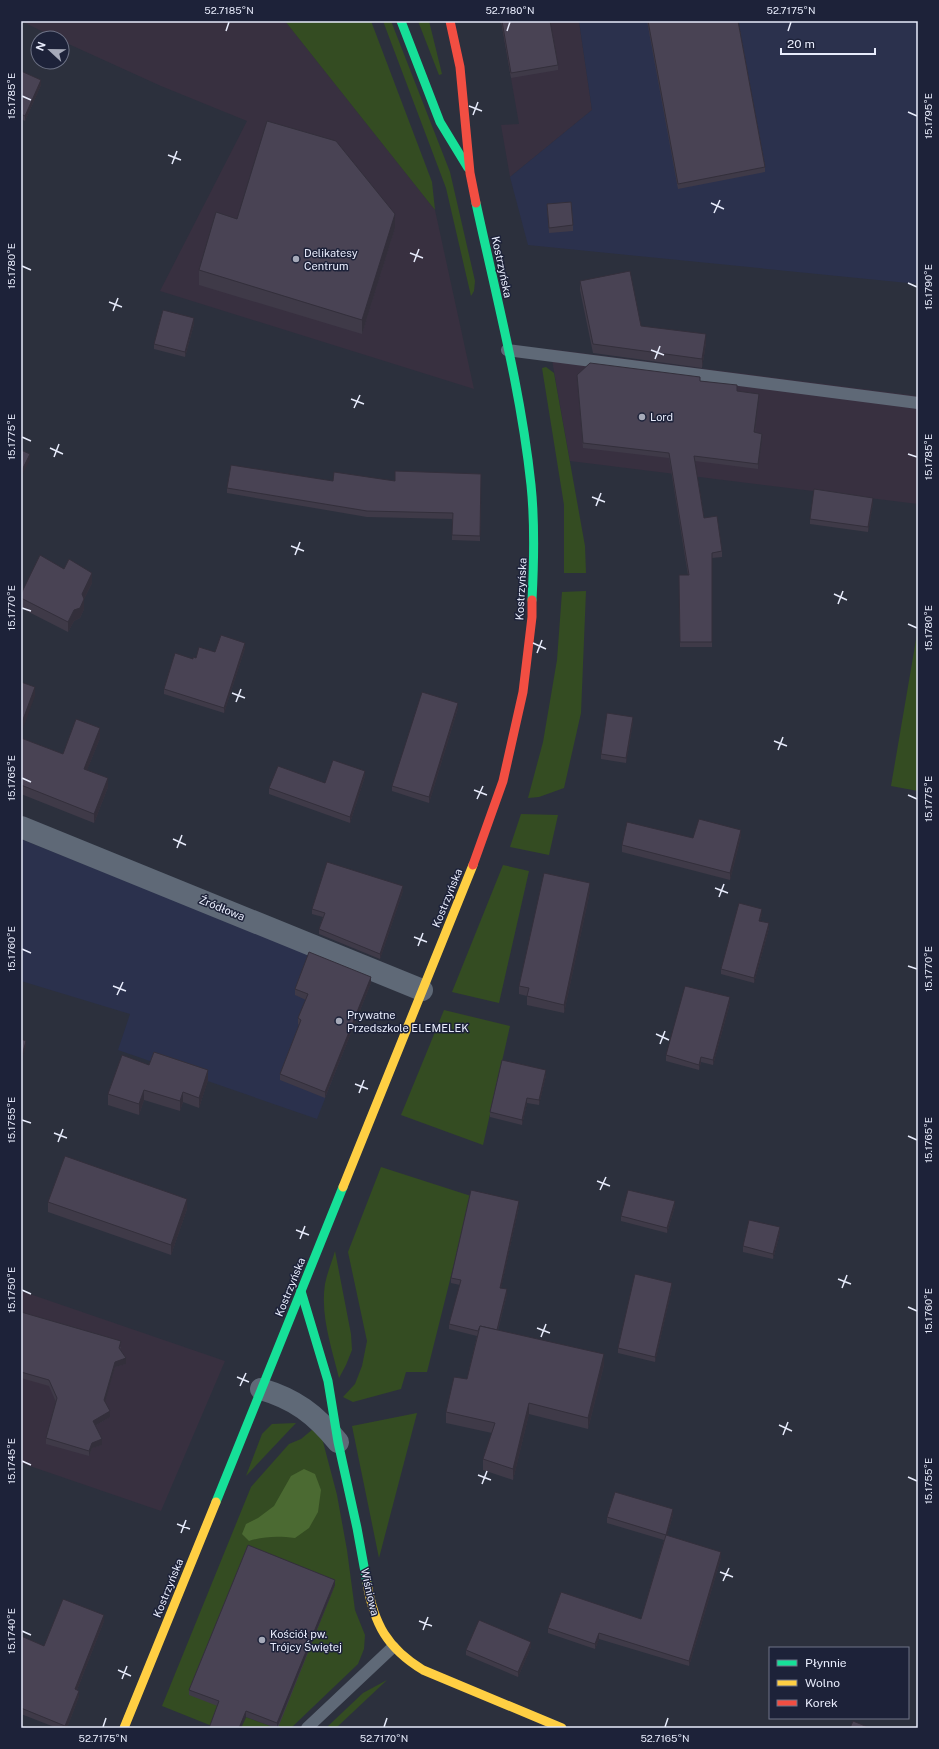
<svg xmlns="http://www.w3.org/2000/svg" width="939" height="1749" viewBox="0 0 939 1749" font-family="'Public Sans',sans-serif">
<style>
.commercial{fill:#383040}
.built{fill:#2b314d}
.green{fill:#344c22}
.forest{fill:#4b6a32}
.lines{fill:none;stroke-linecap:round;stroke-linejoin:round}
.lane{stroke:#5f6977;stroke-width:12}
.street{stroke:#5f6977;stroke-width:22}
.fast{stroke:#16e098;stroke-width:9}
.slow{stroke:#ffcf43;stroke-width:9}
.jam{stroke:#f24e42;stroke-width:9}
.wall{fill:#3f3a48}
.shaded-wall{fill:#332f3b}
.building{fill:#494354;stroke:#332f3b}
.ticks{fill:none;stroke:#e8ecfc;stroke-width:1.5}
.poi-dot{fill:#a6aab9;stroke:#1d2239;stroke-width:1.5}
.labels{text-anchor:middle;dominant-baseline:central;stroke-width:3;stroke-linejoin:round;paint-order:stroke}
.poi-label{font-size:11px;fill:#e8ecfc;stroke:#1d2239;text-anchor:start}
.street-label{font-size:11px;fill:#e8ecfc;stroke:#1d2239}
.neatline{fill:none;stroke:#e8ecfc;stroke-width:1.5}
.ticks-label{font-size:10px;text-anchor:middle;fill:#e8ecfc}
</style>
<rect width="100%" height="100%" fill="#2c303d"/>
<g class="commercial">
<polygon points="21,21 285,21 435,210 474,389 160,291 247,121 161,86 62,41 62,38 56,38"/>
<polygon points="501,21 579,21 592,110 510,177 501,125 519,124"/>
<polygon points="550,349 918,396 918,504 570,461"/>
<polygon points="21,1291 225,1361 161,1511 21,1463"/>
</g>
<g class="built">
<polygon points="579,21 918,21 918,284 528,245 510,177 592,110"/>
<polygon points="21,839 372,979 317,1119 118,1050 130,1014 21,981"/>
</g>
<g class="green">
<polygon points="285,21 371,21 432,182 435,210"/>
<polygon points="383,21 391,21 450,172 475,281 474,291 471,296 446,188"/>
<polygon points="418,21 429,21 442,74 439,75"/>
<polygon points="546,367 554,373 585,546 586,573 564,573 564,505 542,368"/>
<polygon points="586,591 581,713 564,788 539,797 528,798 543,742 557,660 562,592"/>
<polygon points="918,628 918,791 891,786"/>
<polygon points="521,814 558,815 549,855 510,847"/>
<polygon points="503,865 529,871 499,1003 452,992"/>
<polygon points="444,1010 510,1026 483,1145 401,1115"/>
<polygon points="381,1167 471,1196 427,1372 406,1372 401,1389 353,1402 343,1397 355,1384 362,1366 367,1341 348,1252"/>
<path d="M335 1251 351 1334 352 1350 346 1365 339 1378C332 1349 320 1315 325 1284 327 1273 332 1262 335 1251Z"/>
<polygon points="417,1413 379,1558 352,1426"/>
<polygon points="296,1423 246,1476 262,1434 272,1424"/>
<polygon points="313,1429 322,1438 337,1495 347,1550 355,1610 365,1635 364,1649 358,1664 291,1728 278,1728 219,1706 212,1726 162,1706 251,1487 289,1444 301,1439"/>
<polygon points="387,1680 336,1728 326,1728 363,1693"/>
<polygon points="246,1717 276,1728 241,1728"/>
</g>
<path class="forest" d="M304 1469 315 1474 321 1490 318 1512 309 1528 295 1538C279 1536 265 1536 249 1541L242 1534 246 1524 258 1518 274 1506 291 1476Z"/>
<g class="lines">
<g class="lane">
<polyline points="507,350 918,403"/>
<polyline points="307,1728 393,1647"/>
</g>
<g class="street">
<polyline points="21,827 422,990"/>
<path d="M261 1389C295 1399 315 1414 338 1442"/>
</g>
<g class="fast">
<polyline points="401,21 440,122 468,168"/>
<path d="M476 203C496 296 521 390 531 485 535 523 534 562 532 600"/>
<polyline points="301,1291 328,1381 338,1442 357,1528 367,1583"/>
<polyline points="216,1502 343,1187"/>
</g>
<g class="slow">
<polyline points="343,1187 473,865"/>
<path d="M367 1583C374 1624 387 1648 423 1670L562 1728"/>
<polyline points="124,1728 216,1502"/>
</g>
<g class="jam">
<polyline points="450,21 460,67 470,173 476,203"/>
<polyline points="473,865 503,781 523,692 532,617 532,600"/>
</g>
</g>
<g class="wall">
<polygon points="501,21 550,21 558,65 558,70 511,78"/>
<polygon points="647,21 738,21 765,167 765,172 678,189"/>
<polygon points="21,71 41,85 25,121 21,119"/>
<polygon points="547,204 573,225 573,231 549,233"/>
<polygon points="237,219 395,228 362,334 199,285 199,270"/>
<polygon points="580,281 641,326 706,343 702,368 593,353 580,290"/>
<polygon points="194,324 185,357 154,349 154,344"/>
<polygon points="577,375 700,381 737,391 759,399 755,433 762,439 758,469 695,461 704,518 722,551 722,557 712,558 712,647 680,647 679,575 688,575 669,458 583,448"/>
<polygon points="481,474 480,541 452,540 452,519 367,517 227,493 227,488 333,481 395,481"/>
<polygon points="873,503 868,532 810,524 810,519"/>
<polygon points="64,569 92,583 84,599 84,609 80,618 74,621 68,632 21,608 21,594"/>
<polygon points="245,648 224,713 164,694 164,689 193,659 215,652"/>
<polygon points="458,708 429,803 392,791 392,786"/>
<polygon points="633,722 626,763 601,759 601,754"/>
<polygon points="21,738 63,754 100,738 87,770 108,787 94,823 21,794"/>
<polygon points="365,776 350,823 269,794 269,788 325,783"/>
<polygon points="741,836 730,880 622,852 622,845 693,838"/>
<polygon points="403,891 380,959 319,934 319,929 323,917 312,914 312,909"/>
<polygon points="590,891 564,1013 527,1005 527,996 519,994 519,986"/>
<polygon points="762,914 760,921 769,928 754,983 721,974 721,969"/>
<polygon points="371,983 325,1098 280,1080 280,1074 299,1025 298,1024 298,1018 306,1000 295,995 295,989"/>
<polygon points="730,1003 713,1065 701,1062 699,1070 666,1061 666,1055"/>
<polygon points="149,1065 208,1080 199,1108 183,1102 180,1111 144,1100 139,1115 108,1105 108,1094"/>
<polygon points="546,1075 539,1105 527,1103 522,1125 490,1117 490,1112"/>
<polygon points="48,1202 187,1209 171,1255 48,1212"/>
<polygon points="519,1206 501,1288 507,1294 498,1330 604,1365 588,1429 529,1414 513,1480 483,1470 483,1459 492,1433 446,1423 446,1412 467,1379 477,1336 449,1329 449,1324 460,1285 451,1283 451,1278"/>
<polygon points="675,1206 667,1233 621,1221 621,1216"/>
<polygon points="780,1233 773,1259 743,1252 743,1246"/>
<polygon points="672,1288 655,1362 618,1353 618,1348"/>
<polygon points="21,1312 121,1347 120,1349 126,1364 115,1367 105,1402 110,1417 95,1426 102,1445 92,1448 89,1456 46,1444 46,1438 56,1402 49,1386 21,1378"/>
<polygon points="673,1515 667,1535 721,1558 689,1666 599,1639 595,1649 548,1633 548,1628 641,1619 664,1540 607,1523 607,1517"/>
<polygon points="335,1585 278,1728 276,1728 246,1717 189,1695 189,1690"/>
<polygon points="104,1621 77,1690 79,1696 67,1728 57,1728 21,1714 21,1636 44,1646"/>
<polygon points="531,1647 518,1677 466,1655 466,1650"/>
</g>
<g class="shaded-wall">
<polygon points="41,80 41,85 25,121 25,116"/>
<polygon points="395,214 395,228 362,334 362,320"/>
<polygon points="194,318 194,324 185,357 185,352"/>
<polygon points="706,334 706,343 702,368 702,359"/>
<polygon points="759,394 759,399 754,438 754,432"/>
<polygon points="762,434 762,439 758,469 758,464"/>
<polygon points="30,454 30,460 21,477 21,472"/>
<polygon points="873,498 873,503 868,532 868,527"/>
<polygon points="92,573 92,583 84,599 84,609 80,618 74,621 68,632 68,622"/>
<polygon points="245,643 245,648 224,713 224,708"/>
<polygon points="35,687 35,696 21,734 21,725"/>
<polygon points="458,703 458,708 429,803 429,797"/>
<polygon points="633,717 633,722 626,763 626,758"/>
<polygon points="100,728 100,738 84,778 84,769"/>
<polygon points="365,771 365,776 350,823 350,817"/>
<polygon points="108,778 108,787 94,823 94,814"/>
<polygon points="741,830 741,836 730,880 730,873"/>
<polygon points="590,883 590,891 564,1013 564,1005"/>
<polygon points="403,886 403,891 380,959 380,954"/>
<polygon points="762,909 762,914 759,926 759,921"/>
<polygon points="769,923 769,928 754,983 754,978"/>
<polygon points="371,977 371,983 325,1098 325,1092"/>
<polygon points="730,997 730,1003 713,1065 713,1060"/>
<polygon points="26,1041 26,1046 21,1064 21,1059"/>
<polygon points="701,1057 701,1062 699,1070 699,1065"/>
<polygon points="208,1070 208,1080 199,1108 199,1098"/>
<polygon points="546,1070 546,1075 539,1105 539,1100"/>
<polygon points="144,1090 144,1100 139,1115 139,1104"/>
<polygon points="183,1092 183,1102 180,1111 180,1101"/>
<polygon points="527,1098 527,1103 522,1125 522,1120"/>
<polygon points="187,1199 187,1209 171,1255 171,1245"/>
<polygon points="519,1201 519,1206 500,1293 500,1288"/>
<polygon points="675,1201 675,1206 667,1233 667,1228"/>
<polygon points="780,1227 780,1233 773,1259 773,1254"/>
<polygon points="672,1283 672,1288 655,1362 655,1357"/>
<polygon points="507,1289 507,1294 495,1340 495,1335"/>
<polygon points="604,1354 604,1365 588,1429 588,1418"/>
<polygon points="126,1358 126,1364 115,1367 104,1406 104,1400 115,1362"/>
<polygon points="529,1403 529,1414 513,1480 513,1469"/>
<polygon points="110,1411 110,1417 93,1427 93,1421"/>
<polygon points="102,1439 102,1445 92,1448 89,1456 89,1451 92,1443"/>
<polygon points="673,1509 673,1515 666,1540 666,1535"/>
<polygon points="721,1552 721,1558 689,1666 689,1661"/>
<polygon points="335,1580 335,1585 277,1728 277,1723"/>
<polygon points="104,1615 104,1621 75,1695 75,1689"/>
<polygon points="599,1633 599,1639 595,1649 595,1644"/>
<polygon points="531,1642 531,1647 518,1677 518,1672"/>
<polygon points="79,1691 79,1696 67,1728 65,1728 65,1726"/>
<polygon points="246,1711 246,1717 241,1728 239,1728"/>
</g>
<g class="building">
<polygon points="502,21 550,21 558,65 511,73"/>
<polygon points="648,21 738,21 765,167 678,184"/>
<polygon points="21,71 41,80 25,116 21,114"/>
<polygon points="267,121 336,141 395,214 362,320 199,270 216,212 237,219"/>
<polygon points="571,202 573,225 549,228 547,204"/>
<polygon points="630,271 641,326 706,334 702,359 593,344 580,281"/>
<polygon points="163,310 194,318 185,352 154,344"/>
<polygon points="590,363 700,377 700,381 737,385 737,391 759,394 754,432 762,434 758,464 694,456 704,518 717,516 722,551 712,553 712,642 680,642 679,575 689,575 669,453 583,443 577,375"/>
<polygon points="21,450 30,454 21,472"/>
<polygon points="231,465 333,481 334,472 395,481 395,471 481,474 480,536 452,535 453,513 367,511 227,488"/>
<polygon points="814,489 873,498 868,527 810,519"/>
<polygon points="40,555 64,569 69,559 92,573 82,594 84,599 80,608 74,610 68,622 21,598 21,594"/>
<polygon points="221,635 245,643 224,708 164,689 175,653 193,659 193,657 196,658 199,647 215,652"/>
<polygon points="21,682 35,687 21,725"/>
<polygon points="422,692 458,703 429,797 392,786"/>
<polygon points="607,713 633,717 626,758 601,754"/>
<polygon points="76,719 100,728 84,769 108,778 94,814 21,785 21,738 63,754"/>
<polygon points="333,760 365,771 350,817 269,788 278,766 325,783"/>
<polygon points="699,819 741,830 730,873 622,845 627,822 693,838"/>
<polygon points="327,862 403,886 380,954 319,929 325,913 312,909"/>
<polygon points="544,873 590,883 564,1005 527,996 529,988 519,986"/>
<polygon points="739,903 762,909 759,921 769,923 754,978 721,969"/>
<polygon points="309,952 371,977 325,1092 280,1074 301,1020 298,1018 308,994 295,989"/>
<polygon points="685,986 730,997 713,1060 701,1057 699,1065 666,1055"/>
<polygon points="21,1039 26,1041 21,1059"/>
<polygon points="154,1052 208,1070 199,1098 183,1092 180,1101 144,1090 139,1104 108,1094 122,1055 149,1065"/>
<polygon points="502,1060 546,1070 539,1100 527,1098 522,1120 490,1112"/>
<polygon points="65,1156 187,1199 171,1245 48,1202"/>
<polygon points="471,1190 519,1201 500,1288 507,1289 497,1330 480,1326 478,1331 449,1324 461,1280 451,1278"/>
<polygon points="628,1190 675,1201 667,1228 621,1216"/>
<polygon points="749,1220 780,1227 773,1254 743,1246"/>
<polygon points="635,1274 672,1283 655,1357 618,1348"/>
<polygon points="21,1312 121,1341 119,1348 126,1358 115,1362 104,1400 110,1411 93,1421 102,1439 92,1443 89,1451 46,1438 57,1398 49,1380 21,1372"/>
<polygon points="480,1326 604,1354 588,1418 529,1403 513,1469 483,1459 495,1423 446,1412 454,1377 467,1379"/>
<polygon points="615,1492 673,1509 666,1535 607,1517"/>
<polygon points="666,1535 721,1552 689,1661 599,1633 595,1644 548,1628 561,1592 641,1619"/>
<polygon points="248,1545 335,1580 277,1723 246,1711 239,1728 209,1728 219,1701 189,1690"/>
<polygon points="63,1599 104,1615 75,1689 79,1691 65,1726 21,1708 21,1636 44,1646"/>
<polygon points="479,1620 531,1642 518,1672 466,1650"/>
<polygon points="853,1721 870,1728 850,1728"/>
</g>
<path class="ticks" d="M226 31 229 22M507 31 510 22M788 31 791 22M22 96 31 100M469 106 482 111M908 112 917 116M473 115 478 102M168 155 181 160M172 164 177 151M711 203 724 209M714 213 720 200M410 253 423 258M414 262 419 249M22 266 31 270M908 283 917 287M109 302 122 307M113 311 118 298M651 350 664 355M655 359 660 346M351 399 364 404M354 408 360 395M22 437 31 441M50 448 63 454M908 454 917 457M54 457 59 444M592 497 605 502M596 506 601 493M291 546 304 551M295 555 300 542M834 594 847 600M838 604 843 591M22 608 31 611M908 624 917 628M533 643 546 649M537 653 542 640M232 693 245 698M236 702 241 689M774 741 787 746M778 750 783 737M22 778 31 782M474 790 487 795M908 795 917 799M477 799 483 786M173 839 186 845M177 848 182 835M715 888 728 893M719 897 724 884M414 937 427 942M418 946 423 933M22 949 31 953M908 966 917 969M113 986 126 991M117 995 123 982M656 1034 669 1040M660 1044 665 1031M355 1084 368 1089M359 1093 364 1080M22 1120 31 1123M54 1133 67 1138M908 1136 917 1140M58 1142 63 1129M597 1181 610 1186M600 1190 606 1177M296 1230 309 1235M300 1239 305 1226M838 1279 851 1284M842 1288 847 1275M22 1290 31 1294M908 1307 917 1311M537 1328 550 1333M541 1337 546 1324M237 1377 249 1382M240 1386 246 1373M779 1425 792 1431M783 1435 788 1422M22 1461 31 1465M478 1475 491 1480M908 1477 917 1481M482 1484 487 1471M177 1524 190 1529M181 1533 186 1520M720 1572 733 1577M723 1581 729 1568M419 1621 432 1626M423 1630 428 1617M22 1631 31 1635M118 1670 131 1676M122 1679 127 1666M103 1727 106 1718M384 1727 387 1718M665 1727 668 1718"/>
<g class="poi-dot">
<circle cx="296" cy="259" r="4"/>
<circle cx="642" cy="417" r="4"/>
<circle cx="339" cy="1021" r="4"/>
<circle cx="262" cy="1640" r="4"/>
</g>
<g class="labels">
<g class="poi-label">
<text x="304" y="253">Delikatesy<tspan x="304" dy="13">Centrum</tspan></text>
<text x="650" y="417">Lord</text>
<text x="347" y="1015">Prywatne<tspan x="347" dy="13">Przedszkole ELEMELEK</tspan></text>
<text x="270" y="1634">Kościół pw.<tspan x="270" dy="13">Trójcy Świętej</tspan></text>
</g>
<g class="street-label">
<text transform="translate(502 267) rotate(78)">Kostrzyńska</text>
<text transform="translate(521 589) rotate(-87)">Kostrzyńska</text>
<text transform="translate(447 898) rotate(-68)">Kostrzyńska</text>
<text transform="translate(222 908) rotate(22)">Źródłowa</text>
<text transform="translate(290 1287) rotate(-68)">Kostrzyńska</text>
<text transform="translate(168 1588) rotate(-68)">Kostrzyńska</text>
<text transform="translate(370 1592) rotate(77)">Wiśniowa</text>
</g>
</g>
<rect width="939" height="1749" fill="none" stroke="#1d2239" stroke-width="44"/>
<rect x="769" y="1647" width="140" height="72" fill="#1d2239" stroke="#6e7387"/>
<rect x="777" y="1660" width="20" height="6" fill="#16e098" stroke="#6e7387"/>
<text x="805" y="1667" font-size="12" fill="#e8ecfc">Płynnie</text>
<rect x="777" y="1680" width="20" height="6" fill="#ffcf43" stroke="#6e7387"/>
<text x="805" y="1687" font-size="12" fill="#e8ecfc">Wolno</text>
<rect x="777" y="1700" width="20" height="6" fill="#f24e42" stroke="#6e7387"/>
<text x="805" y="1707" font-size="12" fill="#e8ecfc">Korek</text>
<g transform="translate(50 50) rotate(292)"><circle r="19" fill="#1d2239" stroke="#6e7387"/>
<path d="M0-3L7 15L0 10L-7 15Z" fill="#a6aab9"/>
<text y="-6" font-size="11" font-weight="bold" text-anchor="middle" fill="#e8ecfc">N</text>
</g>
<path d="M781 48v6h94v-6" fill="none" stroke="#e8ecfc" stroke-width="2"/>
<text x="787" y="48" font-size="12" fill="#e8ecfc" stroke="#1d2239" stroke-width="3" paint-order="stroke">20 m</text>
<rect x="22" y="22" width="895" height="1705" class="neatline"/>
<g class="ticks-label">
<text x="229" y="14">52.7185°N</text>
<text x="510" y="14">52.7180°N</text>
<text x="791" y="14">52.7175°N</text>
<text transform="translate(11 96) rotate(-90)" y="4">15.1785°E</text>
<text transform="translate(928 116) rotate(-90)" y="4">15.1795°E</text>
<text transform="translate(11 266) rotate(-90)" y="4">15.1780°E</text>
<text transform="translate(928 287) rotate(-90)" y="4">15.1790°E</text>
<text transform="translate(11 437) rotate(-90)" y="4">15.1775°E</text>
<text transform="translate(928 457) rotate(-90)" y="4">15.1785°E</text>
<text transform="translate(11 608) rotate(-90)" y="4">15.1770°E</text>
<text transform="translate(928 628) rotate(-90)" y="4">15.1780°E</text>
<text transform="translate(11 778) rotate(-90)" y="4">15.1765°E</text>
<text transform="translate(928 799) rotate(-90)" y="4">15.1775°E</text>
<text transform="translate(11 949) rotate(-90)" y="4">15.1760°E</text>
<text transform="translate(928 969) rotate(-90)" y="4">15.1770°E</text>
<text transform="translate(11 1120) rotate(-90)" y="4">15.1755°E</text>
<text transform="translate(928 1140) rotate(-90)" y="4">15.1765°E</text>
<text transform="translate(11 1290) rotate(-90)" y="4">15.1750°E</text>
<text transform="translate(928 1311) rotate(-90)" y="4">15.1760°E</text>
<text transform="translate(11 1461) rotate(-90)" y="4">15.1745°E</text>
<text transform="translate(928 1481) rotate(-90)" y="4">15.1755°E</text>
<text transform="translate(11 1631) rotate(-90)" y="4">15.1740°E</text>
<text x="103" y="1742">52.7175°N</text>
<text x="384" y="1742">52.7170°N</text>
<text x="665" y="1742">52.7165°N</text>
</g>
</svg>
